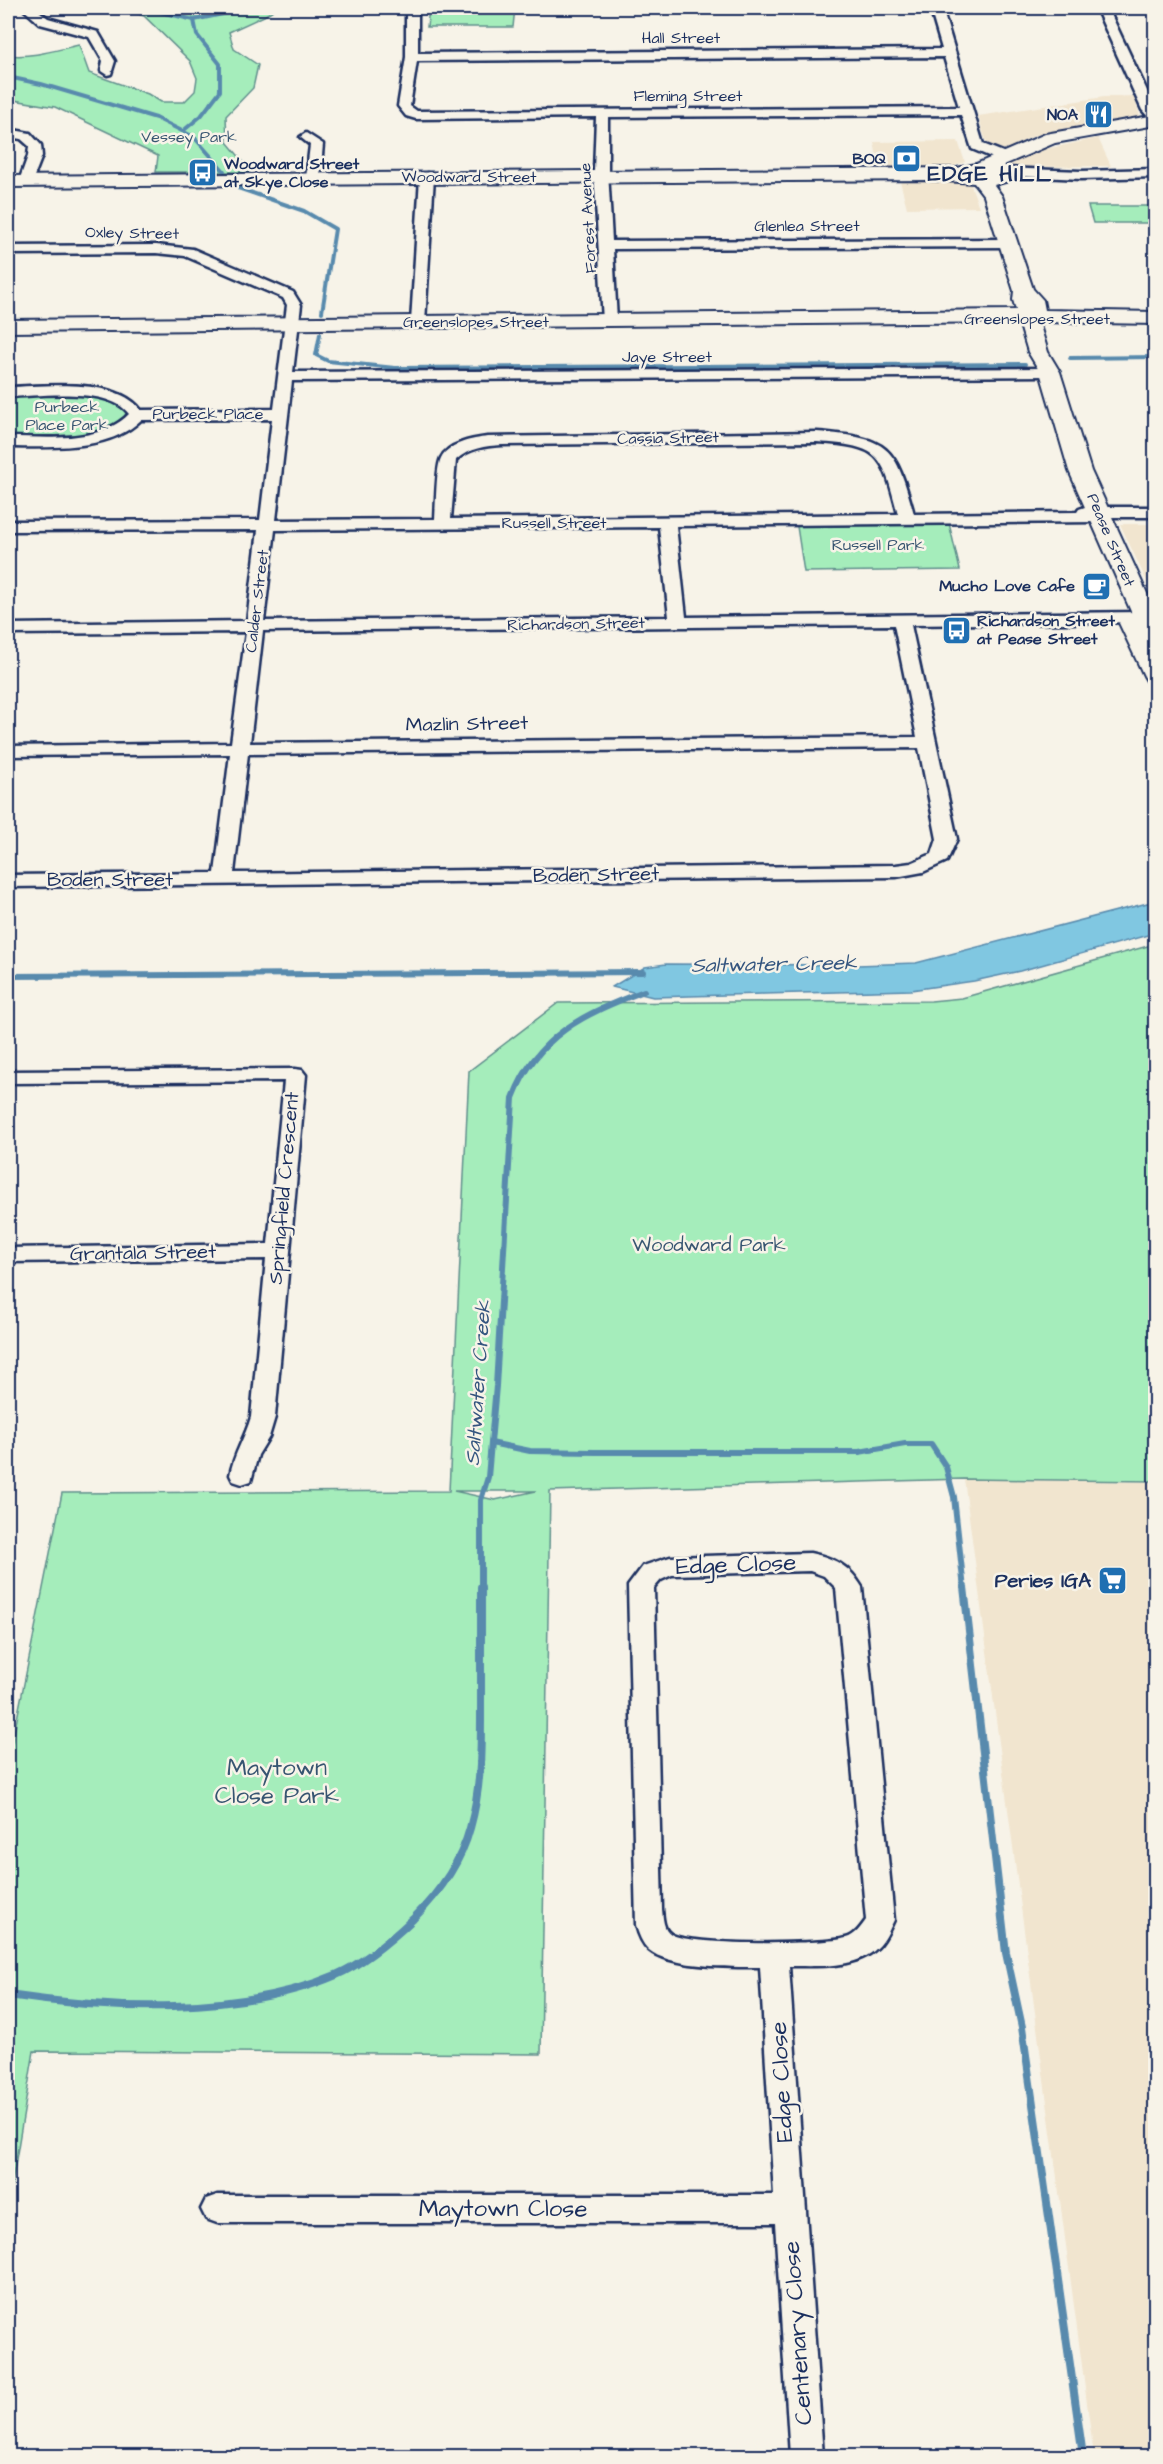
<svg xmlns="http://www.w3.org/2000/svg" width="1163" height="2464" viewBox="0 0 1163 2464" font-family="'Architects Daughter',sans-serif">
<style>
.built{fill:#f1e5cf}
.green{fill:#a5edbb;stroke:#608e8c;stroke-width:1.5;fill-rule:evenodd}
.water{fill:#80c7e1;stroke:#588aad;stroke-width:1.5}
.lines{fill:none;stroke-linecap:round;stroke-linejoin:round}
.stream-far2{stroke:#588aad;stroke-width:4}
.stream-far1{stroke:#588aad;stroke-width:6}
.stream{stroke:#588aad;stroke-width:8}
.street-casing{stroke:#1b2f5e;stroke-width:5}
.secondary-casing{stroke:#1b2f5e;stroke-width:4}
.street{fill:#f7f3e8;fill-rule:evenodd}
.secondary{fill:#f7f3e8;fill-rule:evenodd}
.labels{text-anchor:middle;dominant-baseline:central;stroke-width:5;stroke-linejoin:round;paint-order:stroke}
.far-street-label{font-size:16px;fill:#1b2f5e;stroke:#f7f3e8}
.far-poi-label{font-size:16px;font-weight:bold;fill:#1b2f5e;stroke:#f7f3e8;text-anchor:end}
.far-park-label{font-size:16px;fill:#375571;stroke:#f7f3e8}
.street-label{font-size:20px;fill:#1b2f5e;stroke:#f7f3e8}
.park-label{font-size:20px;fill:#375571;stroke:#f7f3e8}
.poi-label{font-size:20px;font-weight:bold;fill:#1b2f5e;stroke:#f7f3e8;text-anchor:end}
.water-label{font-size:21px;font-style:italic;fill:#34557f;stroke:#f7f3e8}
.far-district-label{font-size:22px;font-weight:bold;letter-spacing:1.5px;fill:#1b2f5e;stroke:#f7f3e8}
.near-street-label{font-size:24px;fill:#1b2f5e;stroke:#f7f3e8}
.near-park-label{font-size:24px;fill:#375571;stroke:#f7f3e8}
</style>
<rect width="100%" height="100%" fill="#f7f3e8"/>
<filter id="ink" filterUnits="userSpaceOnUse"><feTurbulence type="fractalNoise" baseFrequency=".0167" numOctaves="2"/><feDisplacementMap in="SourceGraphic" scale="12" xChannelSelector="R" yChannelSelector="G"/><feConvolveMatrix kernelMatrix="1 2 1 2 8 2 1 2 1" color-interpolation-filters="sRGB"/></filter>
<g filter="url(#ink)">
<g class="built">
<polygon points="1134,96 1140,116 1036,135 1007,149 996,150 988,148 978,116 1104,97"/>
<polygon points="1098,138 1111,166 1014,167 1008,164 1041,150"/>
<polygon points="958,141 965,162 952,167 879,168 874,142"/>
<polygon points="969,180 979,207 907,208 900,181"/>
<polygon points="1120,524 1155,524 1155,599"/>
<polygon points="964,1479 1155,1482 1155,2456 1094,2456"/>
</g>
<g class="green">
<path d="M121 8H276L264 16 229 32 234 49 258 65 253 88 226 116 227 142 252 172H156L158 156 55 107 8 99V55C31 58 56 50 79 45L89 73 148 94 161 102H184L195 91 197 78 190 61 144 16Z"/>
<polygon points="429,8 515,8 513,27 427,27"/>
<polygon points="1155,206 1155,223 1093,223 1088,206"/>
<path d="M8 395C34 395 112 386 126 413 116 444 34 438 8 438Z"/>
<polygon points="948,519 960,570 804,572 796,520"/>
<path d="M1155 944V1481L964 1479 550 1491 541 2054 34 2051 8 2208V1764L62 1493 449 1491 469 1071 558 1003 931 1001 962 998ZM454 1491H536L495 1500Z"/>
</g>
<polygon class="water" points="1155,901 1155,933 1020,971 974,981 911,990 653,997 612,987 645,967 666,964 857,965 916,963"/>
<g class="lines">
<g class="stream-far2">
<polyline points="144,8 194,20 197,35 220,64 220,91 201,116 183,131"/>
<polyline points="194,20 252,8"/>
<polyline points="8,77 41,84 156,118 194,137 224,171"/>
<polyline points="238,188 304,211 335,229 322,312"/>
<polyline points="320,334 316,355 328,361 395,368 1025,364"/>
<polyline points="1070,358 1156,357"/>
</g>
<g class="stream-far1">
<polyline points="8,976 643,972"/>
<polyline points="491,1443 530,1451 595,1452 859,1452 905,1444 931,1444 946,1467 954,1497 964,1589"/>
<path d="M481 1589V1500L488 1477 496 1386 513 1098C537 1035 584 1014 644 991"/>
</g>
<g class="stream">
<polyline points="964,1587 1006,1953 1022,2027 1083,2456"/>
<path d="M8 1995C108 2010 241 2016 336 1975 364 1963 391 1940 413 1919 438 1894 461 1862 470 1828 482 1786 481 1744 481 1701 481 1663 481 1625 481 1587"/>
</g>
<defs>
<g id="street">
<polygon points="22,8 35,8 48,18 98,32 115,61 111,74 107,75 101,71 103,61 89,37 40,24"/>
<path d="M406 8H418V53L942 49 930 8H942L983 144 1008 154 1010 157 1008 160H998L972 149 961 115 608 117V171L612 241 1008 239 1015 243 1008 247 613 249 617 321 610 325 605 324 603 321 594 171 596 117 416 119 406 116 398 106 406 57ZM944 57 959 107 417 111 410 106 417 61Z"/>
<polygon points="1096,8 1108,8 1156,110 1156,122 1152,121 1142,110"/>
<polygon points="8,129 30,133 41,145 42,156 31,184 26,185 19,181 28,156 29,146 21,139 8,137"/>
<polygon points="306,133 323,144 320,178 313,182 306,178 310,145 300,137"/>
<polygon points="1005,168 1081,171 1156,169 1156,177 1081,179 1000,175 998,172 1000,169"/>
<polygon points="427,173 434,177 425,322 418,326 411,322 420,177"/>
<path d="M156 245 193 249 293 292 301 305 293 372 1050 368 1057 372 1050 376 292 381 276 520 435 519C436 506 436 467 441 458 448 443 473 439 487 437L817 432C890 438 895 445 914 514L1077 512 1079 509 1085 507H1156V517H1108L1106 520 1100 522 676 526 686 617 1144 612 1150 613 1153 617 1150 621 1144 622 911 625 957 839 947 861 923 872 896 877 8 887V875L215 873 230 754 8 756V746L231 743 246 632 8 634V624L247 621 258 530 8 531V521L260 520 272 419 141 420C108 452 51 447 8 447V437C47 437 99 444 129 414 109 386 39 396 8 397V387C45 386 117 377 141 410L274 409 287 305 283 298 185 256 156 253 8 254V246ZM817 442C882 446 882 454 898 514L451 519 456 460C469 448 485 446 502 445ZM659 527 669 617 264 621 275 530ZM894 625 917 737 250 743 263 631ZM919 748 937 839 932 854 911 863 896 865 234 873 248 754Z"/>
<path d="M295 1069 302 1070 306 1075 275 1417 269 1437 258 1455 251 1481 242 1484 233 1481 230 1475C234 1453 245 1438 251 1417L266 1259 8 1262V1248L268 1244 284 1081 8 1083V1071Z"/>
<path d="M810 1553C834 1558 849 1565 862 1587L894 1920C889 1930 885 1941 877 1948 856 1969 816 1966 789 1966L823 2456H790L775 2223H217L206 2219 201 2209 206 2199 217 2195H774L760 1967C733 1967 670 1968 649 1950 642 1944 638 1933 636 1925L628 1586 643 1566 670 1557ZM810 1571 824 1576 836 1588 866 1920C861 1927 855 1936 846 1938 823 1945 688 1946 671 1934 663 1929 663 1918 662 1909L654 1588 661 1580 672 1575Z"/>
</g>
<polygon id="secondary" points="1156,115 1156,125 1055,143 1004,165 1015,174 1009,181 994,185 1002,196 1033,289 1043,300 1045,310 1156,312 1156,324 1039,322 1048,352 1060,372 1091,471 1156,613 1156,683 1147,681 1144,676 1119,623 1123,618 1133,616 1069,471 1040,372 1028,352 1019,322 8,332 8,320 1016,310 1013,300 1014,291 984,196 974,183 931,180 8,187 8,176 957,168 976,164 1045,134"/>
</defs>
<use href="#street" class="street-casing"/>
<use href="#secondary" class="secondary-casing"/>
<use href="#street" class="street"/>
<use href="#secondary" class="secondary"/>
</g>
</g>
<defs>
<symbol id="restaurant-square" viewBox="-11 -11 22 22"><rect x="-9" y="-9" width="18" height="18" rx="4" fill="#1f6fb2" stroke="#f7f3e8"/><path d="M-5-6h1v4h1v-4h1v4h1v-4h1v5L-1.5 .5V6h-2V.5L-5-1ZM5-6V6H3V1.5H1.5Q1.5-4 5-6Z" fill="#fff"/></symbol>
<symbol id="bank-square" viewBox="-11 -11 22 22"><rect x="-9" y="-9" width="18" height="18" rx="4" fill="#1f6fb2" stroke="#f7f3e8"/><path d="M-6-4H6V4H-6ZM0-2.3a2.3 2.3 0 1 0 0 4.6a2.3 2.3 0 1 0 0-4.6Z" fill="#fff"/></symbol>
<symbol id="bus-square" viewBox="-11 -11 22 22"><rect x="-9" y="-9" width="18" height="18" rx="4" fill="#1f6fb2" stroke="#f7f3e8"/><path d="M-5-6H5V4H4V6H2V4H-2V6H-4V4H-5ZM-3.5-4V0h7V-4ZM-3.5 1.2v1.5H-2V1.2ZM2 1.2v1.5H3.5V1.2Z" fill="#fff"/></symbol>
<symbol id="cafe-square" viewBox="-11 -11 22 22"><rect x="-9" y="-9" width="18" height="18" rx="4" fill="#1f6fb2" stroke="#f7f3e8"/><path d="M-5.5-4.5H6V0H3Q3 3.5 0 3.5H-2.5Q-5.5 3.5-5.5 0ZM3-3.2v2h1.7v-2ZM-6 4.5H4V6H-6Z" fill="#fff"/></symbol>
<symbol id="supermarket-square" viewBox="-11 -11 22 22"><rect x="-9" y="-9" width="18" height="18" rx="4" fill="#1f6fb2" stroke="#f7f3e8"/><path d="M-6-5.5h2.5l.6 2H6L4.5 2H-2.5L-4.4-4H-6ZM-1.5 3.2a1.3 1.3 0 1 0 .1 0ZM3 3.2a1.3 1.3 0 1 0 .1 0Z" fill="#fff"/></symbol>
</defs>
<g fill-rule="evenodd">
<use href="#restaurant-square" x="1082" y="98" width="33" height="33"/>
<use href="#bank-square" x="890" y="142" width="33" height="33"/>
<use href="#bus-square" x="186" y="156" width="33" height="33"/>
<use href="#cafe-square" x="1080" y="570" width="33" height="33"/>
<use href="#bus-square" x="940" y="614" width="33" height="33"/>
<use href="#supermarket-square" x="1096" y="1564" width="33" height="33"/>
</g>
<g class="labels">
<g class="far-street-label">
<text x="681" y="38">Hall Street</text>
<text x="688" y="96">Fleming Street</text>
<text x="469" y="177">Woodward Street</text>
<text transform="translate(588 218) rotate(-93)">Forest Avenue</text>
<text x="807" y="226">Glenlea Street</text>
<text transform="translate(132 233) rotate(1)">Oxley Street</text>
<text x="1037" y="319">Greenslopes Street</text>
<text x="476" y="322">Greenslopes Street</text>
<text x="667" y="357">Jaye Street</text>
<text x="208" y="414">Purbeck Place</text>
<text transform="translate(668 438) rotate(-1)">Cassia Street</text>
<text x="554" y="523">Russell Street</text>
<text transform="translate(1111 540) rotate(67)">Pease Street</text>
<text transform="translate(257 601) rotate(-83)">Calder Street</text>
<text transform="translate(576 624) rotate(-1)">Richardson Street</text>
</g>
<g class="far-poi-label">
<text x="1078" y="115">NOA</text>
<text x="886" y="159">BOQ</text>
<text x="224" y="164" text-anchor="start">Woodward Street<tspan x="224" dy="18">at Skye Close</tspan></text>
<text x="1075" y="586">Mucho Love Cafe</text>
<text x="977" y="621" text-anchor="start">Richardson Street<tspan x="977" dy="18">at Pease Street</tspan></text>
</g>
<g class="far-park-label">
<text x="189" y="137">Vessey Park</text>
<text x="67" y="407">Purbeck<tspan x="67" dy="18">Place Park</tspan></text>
<text x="878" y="545">Russell Park</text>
</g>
<g class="street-label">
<text transform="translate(467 724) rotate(-1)">Mazlin Street</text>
<text transform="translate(596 875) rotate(-1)">Boden Street</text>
<text x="110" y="880">Boden Street</text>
<text transform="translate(284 1188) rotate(-85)">Springfield Crescent</text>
<text transform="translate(143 1253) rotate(-1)">Grantala Street</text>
</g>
<g class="park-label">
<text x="709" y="1245">Woodward Park</text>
</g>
<g class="poi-label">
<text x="1091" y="1581">Peries IGA</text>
</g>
<g class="water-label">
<text transform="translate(774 964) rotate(-1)">Saltwater Creek</text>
<text transform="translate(478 1383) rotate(-86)">Saltwater Creek</text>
</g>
<g class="far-district-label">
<text x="990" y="174">EDGE HILL</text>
</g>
<g class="near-street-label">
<text transform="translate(736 1565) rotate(-2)">Edge Close</text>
<text transform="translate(782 2082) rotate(-93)">Edge Close</text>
<text x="503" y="2209">Maytown Close</text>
<text transform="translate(798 2333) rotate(-94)">Centenary Close</text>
</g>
<g class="near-park-label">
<text x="277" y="1768">Maytown<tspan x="277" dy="28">Close Park</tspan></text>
</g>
</g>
<rect width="1163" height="2464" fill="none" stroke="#f7f3e8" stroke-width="30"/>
<rect x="15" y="15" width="1133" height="2434" fill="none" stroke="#1b2f5e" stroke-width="2" filter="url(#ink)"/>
</svg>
